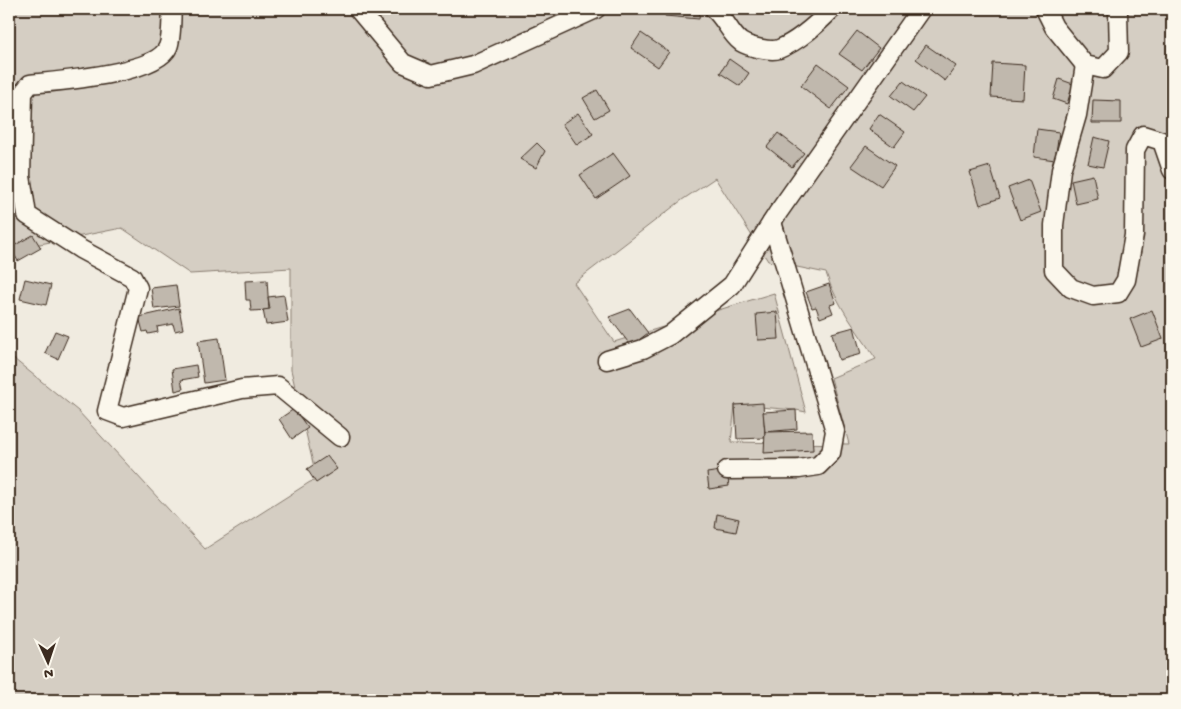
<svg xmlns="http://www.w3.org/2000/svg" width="1181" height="709" viewBox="0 0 1181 709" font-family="'Gochi Hand',sans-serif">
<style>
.green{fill:#d5cec3;stroke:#887c70;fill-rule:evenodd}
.building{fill:#c0b8ad;stroke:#3b2a1e}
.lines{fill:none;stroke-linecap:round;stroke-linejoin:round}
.minor-casing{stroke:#3b2a1e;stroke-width:21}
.minor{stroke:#fbf7ec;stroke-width:18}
</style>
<rect width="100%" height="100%" fill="#f0ebe0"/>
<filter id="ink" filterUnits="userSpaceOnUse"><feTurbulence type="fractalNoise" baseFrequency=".02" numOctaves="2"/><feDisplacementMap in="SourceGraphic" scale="10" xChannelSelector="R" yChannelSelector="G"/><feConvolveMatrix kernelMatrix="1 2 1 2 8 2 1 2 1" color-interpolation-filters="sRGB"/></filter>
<g filter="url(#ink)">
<path class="green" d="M9 9H1172V700H9V355L78 411 205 549 310 482 317 480 291 370V268L190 274 122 228 9 250ZM715 178 768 261 826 273C836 304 858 332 876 359L831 378 849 444 731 442 735 405 796 410 806 412 774 293 614 342 574 283 682 200Z"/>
<g class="building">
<polygon points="666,9 700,9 699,19 665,16"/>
<polygon points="857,31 879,48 862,70 839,54"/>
<polygon points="641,33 669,52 658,67 631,48"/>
<polygon points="926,45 956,66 945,81 916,59"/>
<polygon points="729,59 749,73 740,86 720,73"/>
<polygon points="818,63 849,86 831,109 801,86"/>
<polygon points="993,63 1025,65 1023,99 991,97"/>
<polygon points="1059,79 1073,84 1067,104 1053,99"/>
<polygon points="903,81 925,97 913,112 891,96"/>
<polygon points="597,90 609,110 595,118 583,98"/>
<polygon points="1093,100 1121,101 1121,123 1092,123"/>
<polygon points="578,113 593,134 577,145 562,124"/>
<polygon points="879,114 905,132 894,147 869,129"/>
<polygon points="1037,129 1059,132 1055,160 1034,157"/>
<polygon points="778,133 804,153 792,167 767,147"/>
<polygon points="1094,137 1109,141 1103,167 1088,164"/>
<polygon points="537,143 545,151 536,168 520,159"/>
<polygon points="866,146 895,166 881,186 851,166"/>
<polygon points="613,153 630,176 596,199 580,175"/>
<polygon points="990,166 1000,198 980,205 970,172"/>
<polygon points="1093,175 1098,199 1076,204 1071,180"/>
<polygon points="1029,180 1041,212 1020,220 1008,188"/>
<polygon points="33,235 41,248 18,261 10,248"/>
<polygon points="25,279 51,285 46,305 20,299"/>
<polygon points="267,280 269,310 251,311 250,300 246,300 245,281"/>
<polygon points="829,284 836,303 830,305 833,313 820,318 816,307 812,308 806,292"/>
<polygon points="176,285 179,306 154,309 151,288"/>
<polygon points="284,295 288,322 266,325 263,310 270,309 268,297"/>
<polygon points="179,308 183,329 175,331 173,324 157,327 158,332 148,334 147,331 143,332 139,317"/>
<polygon points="630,309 648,333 631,346 609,317"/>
<polygon points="1152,310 1163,339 1141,347 1130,319"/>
<polygon points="777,312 779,339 758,340 756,314"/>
<polygon points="854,327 861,354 839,360 832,333"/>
<polygon points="55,331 68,336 58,359 45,353"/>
<polygon points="219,338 225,380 204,383 198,341"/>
<polygon points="196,365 198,377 181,380 183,389 175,391 172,369"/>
<polygon points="763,403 765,438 737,439 735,405"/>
<polygon points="294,409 308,428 292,439 279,419"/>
<polygon points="796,410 797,429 765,432 763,412"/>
<polygon points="812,431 813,450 764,453 765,432"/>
<polygon points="327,456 337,469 316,483 307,469"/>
<polygon points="727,470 729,486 709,489 707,473"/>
<polygon points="717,514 739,519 736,532 715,528"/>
</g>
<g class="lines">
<defs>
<g id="minor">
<path d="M172 9C171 19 172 38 168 47 157 74 58 81 30 84L23 93 21 176 27 215 80 249 132 277 138 288 107 411 123 417 242 389 278 386 340 437"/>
<polyline points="358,9 403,63 431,75 473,65 596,9"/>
<path d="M714 9C725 18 730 34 741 42 749 47 771 52 779 49 799 41 817 24 832 9"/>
<polyline points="1045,9 1054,27 1085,65 1103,69 1119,52 1118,13 1117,9"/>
<polyline points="1085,65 1077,115 1061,170 1054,225 1054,270 1071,288 1093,296 1118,293 1126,280 1134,235 1135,150 1143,135 1162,141 1172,170"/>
<polyline points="607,360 643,349 670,335 732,285 777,214 921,9"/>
<polyline points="727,470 799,469 818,466 831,453 835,431 772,222"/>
</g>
</defs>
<use href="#minor" class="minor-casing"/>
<use href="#minor" class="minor"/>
</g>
</g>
<rect width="1181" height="709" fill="none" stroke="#fbf7ec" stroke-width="30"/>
<rect x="15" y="15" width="1151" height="679" fill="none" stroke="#3b2a1e" stroke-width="2" filter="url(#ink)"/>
<g transform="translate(48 662) rotate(177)" stroke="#fbf7ec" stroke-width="4" paint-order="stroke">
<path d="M0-4L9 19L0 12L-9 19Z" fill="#3b2a1e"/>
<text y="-8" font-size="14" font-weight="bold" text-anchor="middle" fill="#3b2a1e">N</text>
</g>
</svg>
